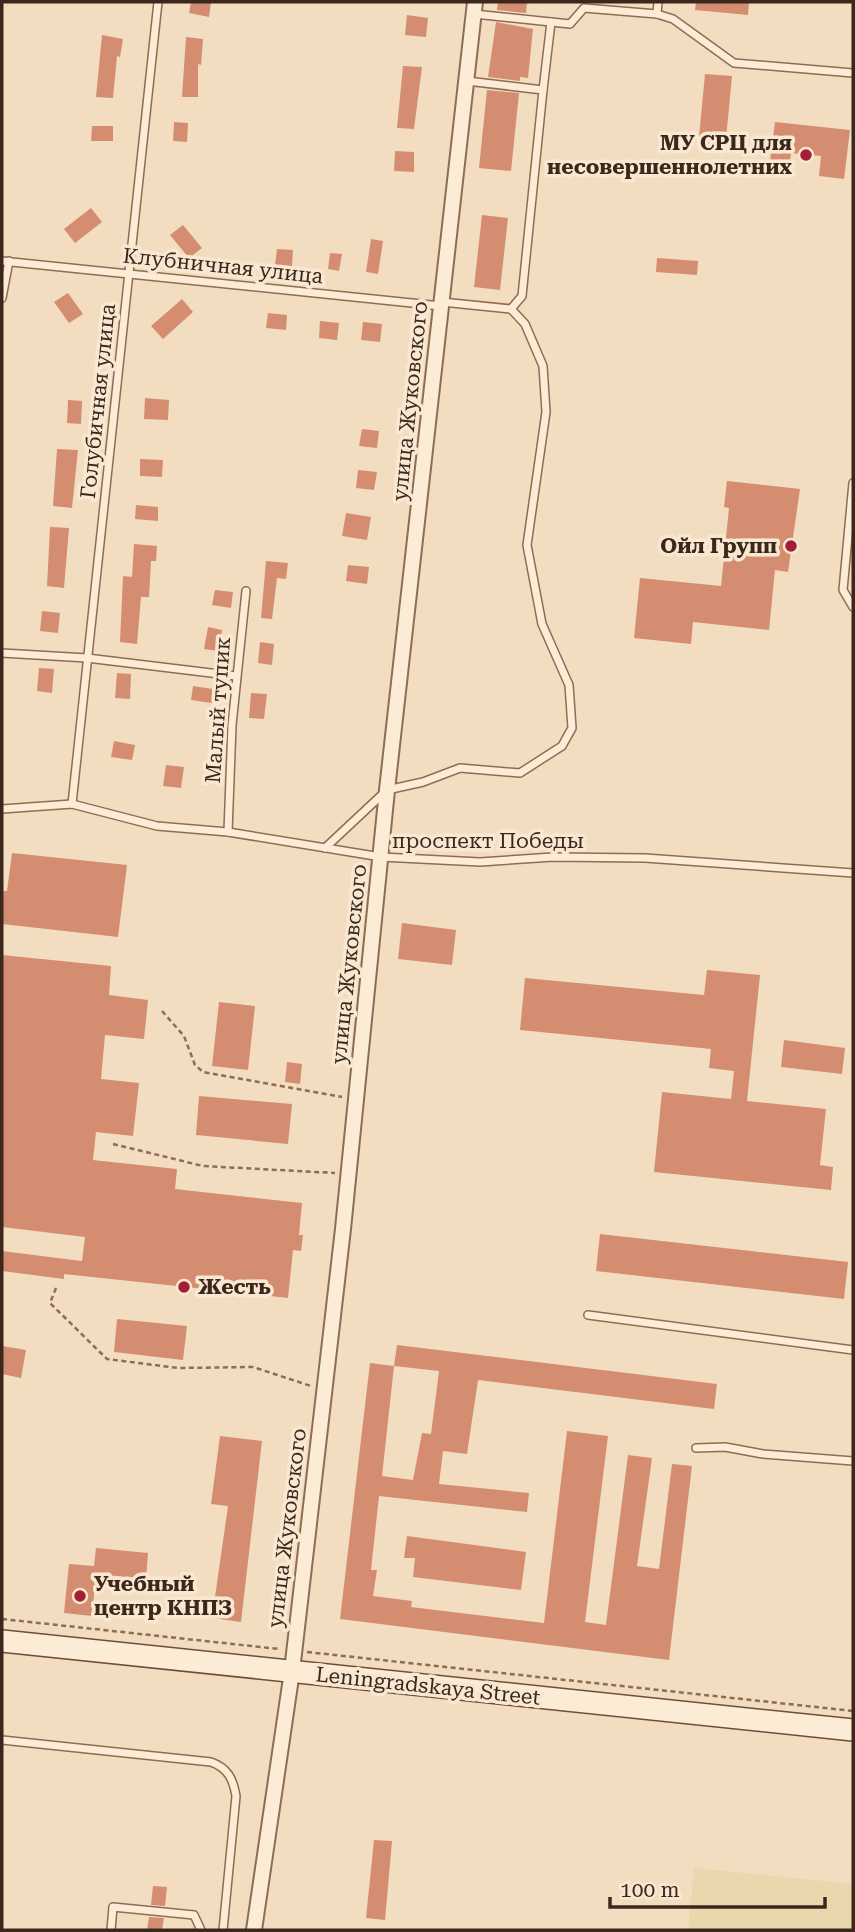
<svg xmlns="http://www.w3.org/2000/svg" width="855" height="1932" viewBox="0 0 855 1932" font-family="'Roboto Serif',serif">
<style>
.farmland{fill:#e9d7ad}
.building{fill:#d58d72;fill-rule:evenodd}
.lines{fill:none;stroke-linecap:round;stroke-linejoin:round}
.lane-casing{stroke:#8e6c56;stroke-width:10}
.street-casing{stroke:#8e6c56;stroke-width:18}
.secondary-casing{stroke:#704d39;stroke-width:24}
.path{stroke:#8e6c56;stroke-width:2.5;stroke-dasharray:5 3.5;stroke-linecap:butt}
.lane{stroke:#fcebd5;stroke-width:7}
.street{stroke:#fcebd5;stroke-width:14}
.secondary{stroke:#fcebd5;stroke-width:21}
.poi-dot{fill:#a41f33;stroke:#f9e8d1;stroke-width:2.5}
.labels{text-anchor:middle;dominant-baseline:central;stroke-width:7;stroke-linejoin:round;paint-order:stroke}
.poi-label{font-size:21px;font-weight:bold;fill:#3c271c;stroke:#f9e8d1;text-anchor:end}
.street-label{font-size:21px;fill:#3c271c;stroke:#f9e8d1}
</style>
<rect width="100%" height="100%" fill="#f3ddc0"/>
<polygon class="farmland" points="694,1868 853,1884 853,1930 688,1930"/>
<g class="building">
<polygon points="191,2 211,2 209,17 189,13"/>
<polygon points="498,2 527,2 526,13 497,10"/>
<polygon points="696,2 749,2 748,15 695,10"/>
<polygon points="407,15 428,18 426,37 405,35"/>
<polygon points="496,22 533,29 528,78 520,77 520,81 488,77"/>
<polygon points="102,35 123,39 120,57 117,56 113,98 96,97"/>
<polygon points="186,37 203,39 201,65 198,64 198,97 182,97"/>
<polygon points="403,66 422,67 414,129 397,128"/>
<polygon points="705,74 732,76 725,150 698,147"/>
<polygon points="487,90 519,93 511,171 479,168"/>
<polygon points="174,122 188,123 187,142 173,141"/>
<polygon points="775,122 850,130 844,179 819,176 821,156 791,153 789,172 769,170"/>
<polygon points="92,126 113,126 113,141 91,141"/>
<polygon points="395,151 414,152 414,172 394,171"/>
<polygon points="91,208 102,222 75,243 64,229"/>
<polygon points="482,215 508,218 500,290 474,287"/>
<polygon points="183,225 202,248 189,258 170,235"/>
<polygon points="371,239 383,241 378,274 366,272"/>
<polygon points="277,249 293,250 292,266 275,265"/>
<polygon points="330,253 342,254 339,271 328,269"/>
<polygon points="657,258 698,261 697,275 656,272"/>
<polygon points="68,293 83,314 69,323 54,302"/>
<polygon points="182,299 193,312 163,339 151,326"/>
<polygon points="268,313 287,315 286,330 266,328"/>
<polygon points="320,321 339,323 337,340 319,338"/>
<polygon points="363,322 382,324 380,342 361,340"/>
<polygon points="145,398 169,400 168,420 144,419"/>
<polygon points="68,400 82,401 81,424 67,423"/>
<polygon points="362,429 379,431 377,448 359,446"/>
<polygon points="57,449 78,450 72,508 53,506"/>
<polygon points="140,459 163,460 162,477 140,476"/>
<polygon points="358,470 377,472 374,490 356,488"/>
<polygon points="727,481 800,489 788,572 775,570 769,630 693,622 691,644 634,638 640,578 721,586 729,508 724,507"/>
<polygon points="136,505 158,507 158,521 135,519"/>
<polygon points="346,513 371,517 367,540 342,536"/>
<polygon points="50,527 69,528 64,588 47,586"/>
<polygon points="134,544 157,546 156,561 151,561 149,597 141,597 137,644 120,642 123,576 132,577"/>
<polygon points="266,561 288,563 286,579 277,578 272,619 261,618"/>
<polygon points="348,565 369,567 367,584 346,581"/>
<polygon points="215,590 233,592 231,608 212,605"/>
<polygon points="42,611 60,613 58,633 40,631"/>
<polygon points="208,627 222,630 218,651 204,649"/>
<polygon points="260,642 274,644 272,665 258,663"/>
<polygon points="39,668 54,669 52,693 37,691"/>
<polygon points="117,673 131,674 130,699 115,698"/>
<polygon points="193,686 220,690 218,704 191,700"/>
<polygon points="251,693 267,694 264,719 249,718"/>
<polygon points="114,741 135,745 132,760 111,757"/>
<polygon points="166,765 184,767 181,788 163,786"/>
<polygon points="12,853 127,865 118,937 2,924 2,891 7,891"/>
<polygon points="402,923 456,930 452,965 398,959"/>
<polygon points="2,955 111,966 109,995 148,1000 144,1039 105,1035 101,1079 139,1083 133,1136 96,1132 93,1160 177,1169 175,1189 302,1203 299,1235 303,1235 301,1251 293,1250 288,1298 64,1274 64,1279 2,1271 2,1251 82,1261 85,1237 2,1227"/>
<polygon points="707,970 760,975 747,1101 826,1109 820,1165 833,1167 831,1190 654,1172 662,1092 731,1099 734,1071 709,1068 711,1049 520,1030 525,978 704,995"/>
<polygon points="219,1002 255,1006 248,1070 212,1066"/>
<polygon points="784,1040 845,1048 842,1074 781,1067"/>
<polygon points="287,1062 302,1064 300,1084 285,1082"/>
<polygon points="199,1096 292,1104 288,1144 196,1135"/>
<polygon points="600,1234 848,1262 844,1299 596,1271"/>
<polygon points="117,1319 187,1326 183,1360 114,1352"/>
<path d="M397 1345 717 1384 714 1409 478 1380 467 1454 443 1451 439 1484 529 1493 527 1512 379 1496 371 1570H377L373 1596 412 1601 411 1607 544 1623 567 1431 608 1436 585 1622 606 1625 628 1455 652 1458 637 1566 659 1569 672 1464 692 1466 669 1660 340 1619 370 1363 394 1366ZM394 1366 439 1371 431 1434 422 1433 413 1480 382 1476Z"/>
<polygon points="2,1346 26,1350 21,1378 2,1374"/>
<polygon points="220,1436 262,1441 241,1622 212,1618 228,1506 211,1504"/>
<polygon points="407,1536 526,1552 521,1590 413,1577 415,1558 404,1558"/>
<polygon points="96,1548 148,1553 146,1579 96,1574 92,1616 64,1613 69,1564 94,1566"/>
<polygon points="374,1840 392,1841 385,1920 366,1918"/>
<polygon points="153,1886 167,1887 165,1906 151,1905"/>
<polygon points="149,1917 164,1918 162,1930 147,1930"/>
</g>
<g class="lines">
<defs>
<g id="lane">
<polyline points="474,14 570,24 584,8 657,14 673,19 734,63 853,73"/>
<polyline points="657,14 658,2"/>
<polyline points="543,90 551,22"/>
<polyline points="2,261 441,306"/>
<polyline points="2,298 9,261"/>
<polyline points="442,302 511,309 522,296 543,90 467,81"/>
<polyline points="853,483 843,590 853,607"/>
<polyline points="2,653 87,658 236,676"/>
<polyline points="72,804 158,2"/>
<polyline points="2,809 72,804 157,826 228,832 381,857 480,862 553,857 645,858 853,873"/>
<polyline points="228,832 232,725 246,591"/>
<polyline points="325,848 387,790 423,782 460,768 520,773 562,746 572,728 569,685 542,624 527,545 546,412 543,366 525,324 511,309"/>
<polyline points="588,1315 853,1350"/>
<polyline points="696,1448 725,1447 763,1454 853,1461"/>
<path d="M2 1740 211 1762C228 1768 233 1779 236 1796L223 1930"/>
<polyline points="111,1930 113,1907 194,1915 201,1930"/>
</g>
<polyline id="street" points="254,1930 292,1671 343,1229 387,790 475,2"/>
<polyline id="secondary" points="2,1641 853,1730"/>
</defs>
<use href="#lane" class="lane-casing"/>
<use href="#street" class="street-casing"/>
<use href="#secondary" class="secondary-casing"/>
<g class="path">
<polyline points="162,1011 184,1036 195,1065 203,1072 342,1097"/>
<polyline points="113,1144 203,1166 335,1173"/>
<polyline points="56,1288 50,1303 107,1359 178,1368 253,1367 311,1386"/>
<polyline points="2,1619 279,1649"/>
<polyline points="307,1652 853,1711"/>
</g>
<use href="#lane" class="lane"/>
<use href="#street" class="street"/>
<use href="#secondary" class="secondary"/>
</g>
<g class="poi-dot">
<circle cx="806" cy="155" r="7"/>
<circle cx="791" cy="546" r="7"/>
<circle cx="184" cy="1287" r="7"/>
<circle cx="80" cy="1596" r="7"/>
</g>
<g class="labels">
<g class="poi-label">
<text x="792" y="143">МУ СРЦ для<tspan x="792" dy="24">несовершеннолетних</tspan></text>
<text x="777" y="546">Ойл Групп</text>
<text x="198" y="1287" text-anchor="start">Жесть</text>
<text x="94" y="1584" text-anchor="start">Учебный<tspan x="94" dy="24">центр КНПЗ</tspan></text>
</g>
<g class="street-label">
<text transform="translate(223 266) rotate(6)">Клубничная улица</text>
<text transform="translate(98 401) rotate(-84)">Голубичная улица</text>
<text transform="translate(410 401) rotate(-84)">улица Жуковского</text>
<text transform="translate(218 710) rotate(-86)">Малый тупик</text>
<text x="488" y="841">проспект Победы</text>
<text transform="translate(349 964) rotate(-84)">улица Жуковского</text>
<text transform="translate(287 1528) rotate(-83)">улица Жуковского</text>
<text transform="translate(428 1686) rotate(6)">Leningradskaya Street</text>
</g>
</g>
<rect width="855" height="1932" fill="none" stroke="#3c271c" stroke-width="7"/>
<path d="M610 1897v10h215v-10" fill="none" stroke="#3c271c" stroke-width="3.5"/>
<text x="620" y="1897" font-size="21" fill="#3c271c" stroke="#f9e8d1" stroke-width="5" paint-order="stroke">100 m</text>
</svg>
